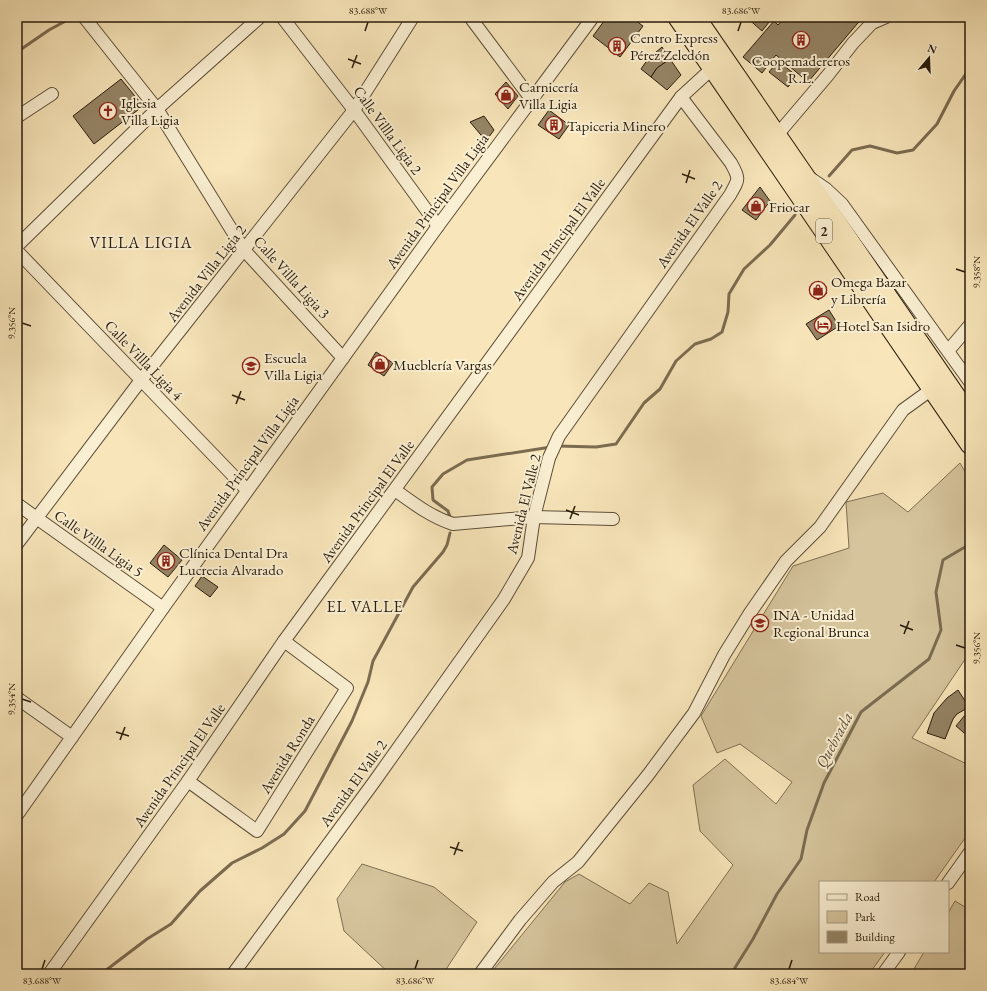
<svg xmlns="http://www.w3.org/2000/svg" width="987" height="991" viewBox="0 0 987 991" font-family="'EB Garamond',serif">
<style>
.green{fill:#d5c49c;stroke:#7f7054}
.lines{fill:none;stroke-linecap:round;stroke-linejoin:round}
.stream{stroke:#7b6c51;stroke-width:3}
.building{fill:#958566;stroke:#291c0c}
.minor-casing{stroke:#5d4e38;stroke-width:14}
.highway-casing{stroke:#291c0c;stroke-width:20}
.minor{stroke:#faefd2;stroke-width:12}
.highway{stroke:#f8e6ba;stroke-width:18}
.ticks{fill:none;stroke:#291c0c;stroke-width:1.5}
.labels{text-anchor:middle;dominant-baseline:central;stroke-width:4;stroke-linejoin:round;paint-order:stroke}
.shield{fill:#faefd2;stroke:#685b47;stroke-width:1}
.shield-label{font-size:14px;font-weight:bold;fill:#291c0c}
.poi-label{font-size:15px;fill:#291c0c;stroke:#faefd2;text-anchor:start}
.street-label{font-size:15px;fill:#291c0c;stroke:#faefd2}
.neighbourhood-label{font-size:16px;letter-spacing:1px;fill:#291c0c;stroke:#faefd2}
.water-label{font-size:16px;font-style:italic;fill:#60513a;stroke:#faefd2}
.neatline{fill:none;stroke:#291c0c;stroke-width:1.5}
.ticks-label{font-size:10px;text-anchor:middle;fill:#291c0c}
</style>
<rect width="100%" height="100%" fill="#f8e6ba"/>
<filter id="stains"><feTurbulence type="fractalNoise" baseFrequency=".005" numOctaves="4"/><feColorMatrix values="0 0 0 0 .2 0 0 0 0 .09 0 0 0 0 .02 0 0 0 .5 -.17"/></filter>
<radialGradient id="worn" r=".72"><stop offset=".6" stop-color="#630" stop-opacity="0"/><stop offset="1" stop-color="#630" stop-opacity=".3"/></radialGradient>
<g class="green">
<polygon points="960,463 970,480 970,652 912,738 969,765 970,764 970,831 934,882 820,882 820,952 885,952 869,974 490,974 565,882 579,874 630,904 649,883 668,892 677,944 733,865 700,831 693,785 725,759 776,804 792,782 740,744 717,753 701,716 793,566 849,548 846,502 883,493 908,512"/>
<polygon points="362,864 434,887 477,922 443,974 390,974 344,931 337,899"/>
<polygon points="955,901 970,910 970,974 911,974 924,952 948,952 948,913"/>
</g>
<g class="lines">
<g class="stream">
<polyline points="17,52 49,30 73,17"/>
<polyline points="829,176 852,150 870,146 897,153 913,150 937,124 954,91 970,68"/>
<polyline points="558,446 596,447 616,444 644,403 660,389 676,361 695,344 711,339 722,332 728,312 729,294 744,269 770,245 795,215"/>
<polyline points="451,520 448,511 433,500 432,487 443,474 467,460 551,447"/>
<polyline points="101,974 147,939 171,924 200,891 232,863 262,848 284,834 305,811 352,721 368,682 373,661 413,587 443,552 447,545 450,533"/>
<polyline points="731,974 753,939 777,894 801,859 807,830 824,783 861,712 929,659 941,630 936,592 943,560 970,544"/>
</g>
</g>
<g class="building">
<polygon points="607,17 631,17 643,26 620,57 593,36"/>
<polygon points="746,17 773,17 762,31"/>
<polygon points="785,17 863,17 808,82 776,55 762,73 743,57 774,21 778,25"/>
<polygon points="662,47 670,59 657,68 651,77 641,69 648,59"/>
<polygon points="670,59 681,75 667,90 651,77 657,68"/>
<polygon points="778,61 797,76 788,87 769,72"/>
<polygon points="121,79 143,106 94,144 73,116"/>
<polygon points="506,82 518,96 508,109 495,94"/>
<polygon points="549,110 569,125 559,139 538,125"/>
<polygon points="484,116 494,130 486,141 470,122"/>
<polygon points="760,187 770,201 756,220 742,210"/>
<polygon points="819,281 827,293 818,300 810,288"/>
<polygon points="829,310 839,326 817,340 806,324"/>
<polygon points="376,352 393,363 384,376 368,365"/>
<polygon points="164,545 182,560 168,577 150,563"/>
<polygon points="202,576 218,587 210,597 195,586"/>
<polygon points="958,690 969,707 957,714 953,719 945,739 927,733 934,713 947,698"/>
<polygon points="970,709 970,738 956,726"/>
</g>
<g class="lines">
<defs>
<g id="minor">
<polyline points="84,17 157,109 244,250 343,358"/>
<polyline points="282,17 354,110 438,226"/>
<polyline points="470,17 532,100"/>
<polyline points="17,117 52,94"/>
<polyline points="777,135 828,75 853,43 872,23 886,17"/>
<polyline points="810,178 826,189 842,204 970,382"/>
<polyline points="17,246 157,109 260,17"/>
<polyline points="17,251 247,490"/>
<polyline points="948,351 970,325"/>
<path d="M395 490C413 503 431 517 453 524L534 517 613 519"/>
<polyline points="17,504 163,608"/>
<polyline points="17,544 141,380 354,110 413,17"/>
<polyline points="17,698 72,737"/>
<polyline points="188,781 257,831 347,688 284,641"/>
<polyline points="17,815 163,608 438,226 593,17"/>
<polyline points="948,883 970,852"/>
<polyline points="49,974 188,781 284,641 681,97 717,64"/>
<path d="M233 974 374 782 504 599 528 558 534 517 549 458 559 436 730 195C739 179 740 179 731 163L681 97"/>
<polyline points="480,974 520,920 553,882 578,862 648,775 694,713 724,655 750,613 786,561 820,527 903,410 932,389"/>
<polyline points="883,974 899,952"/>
</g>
<g id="highway">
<polyline points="677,17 970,445"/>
<polyline points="696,17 970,416"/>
</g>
</defs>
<use href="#minor" class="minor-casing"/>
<use href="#highway" class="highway-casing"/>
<use href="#minor" class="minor"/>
<use href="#highway" class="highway"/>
</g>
<path class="ticks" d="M365 31 368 22M738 31 741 22M348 59 361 64M352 68 357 55M682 174 695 179M686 183 690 170M956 269 965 272M22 323 31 326M232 395 245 400M236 404 241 391M566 510 579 515M570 519 575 506M900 625 913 630M904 634 909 621M956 645 965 648M22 699 31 702M116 732 129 736M120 740 125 727M450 847 463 851M454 855 459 842M42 969 45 960M415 969 418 960M789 969 792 960"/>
<defs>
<symbol id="building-ring" viewBox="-11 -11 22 22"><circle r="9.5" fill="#faefd2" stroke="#8f2418" stroke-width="1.5"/><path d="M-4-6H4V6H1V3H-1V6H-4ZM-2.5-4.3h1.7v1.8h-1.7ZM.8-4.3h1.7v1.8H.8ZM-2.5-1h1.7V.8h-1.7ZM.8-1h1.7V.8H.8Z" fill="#8f2418"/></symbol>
<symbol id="shop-ring" viewBox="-11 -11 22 22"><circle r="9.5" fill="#faefd2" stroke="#8f2418" stroke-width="1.5"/><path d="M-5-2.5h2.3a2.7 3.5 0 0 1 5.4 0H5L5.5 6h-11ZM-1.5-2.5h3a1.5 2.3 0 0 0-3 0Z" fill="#8f2418"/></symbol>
<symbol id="church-ring" viewBox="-11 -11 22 22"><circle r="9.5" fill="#faefd2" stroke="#8f2418" stroke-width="1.5"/><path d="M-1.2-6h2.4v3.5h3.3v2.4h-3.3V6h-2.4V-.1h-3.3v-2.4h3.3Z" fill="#8f2418"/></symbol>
<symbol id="hotel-ring" viewBox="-11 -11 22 22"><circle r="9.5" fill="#faefd2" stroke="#8f2418" stroke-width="1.5"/><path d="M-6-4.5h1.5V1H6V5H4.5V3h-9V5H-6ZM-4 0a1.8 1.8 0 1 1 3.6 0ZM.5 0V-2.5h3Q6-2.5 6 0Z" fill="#8f2418"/></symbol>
<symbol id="school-ring" viewBox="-11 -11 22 22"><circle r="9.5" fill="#faefd2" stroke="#8f2418" stroke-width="1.5"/><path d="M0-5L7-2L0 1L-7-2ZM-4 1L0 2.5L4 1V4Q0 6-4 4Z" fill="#8f2418"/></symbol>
<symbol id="university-ring" viewBox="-11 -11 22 22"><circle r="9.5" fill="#faefd2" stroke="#8f2418" stroke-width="1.5"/><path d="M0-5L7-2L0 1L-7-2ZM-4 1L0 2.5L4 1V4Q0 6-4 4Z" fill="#8f2418"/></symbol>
</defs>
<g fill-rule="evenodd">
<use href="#building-ring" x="791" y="30" width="20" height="20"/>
<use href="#building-ring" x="607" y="36" width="20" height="20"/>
<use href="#shop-ring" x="496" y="85" width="20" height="20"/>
<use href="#church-ring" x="98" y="101" width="20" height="20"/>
<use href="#building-ring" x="544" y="115" width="20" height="20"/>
<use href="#shop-ring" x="746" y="196" width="20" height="20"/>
<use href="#shop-ring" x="808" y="280" width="20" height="20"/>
<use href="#hotel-ring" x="813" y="315" width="20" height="20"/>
<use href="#shop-ring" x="370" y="354" width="20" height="20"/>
<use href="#school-ring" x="241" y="356" width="20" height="20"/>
<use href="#building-ring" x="156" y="551" width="20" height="20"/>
<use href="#university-ring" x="750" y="613" width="20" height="20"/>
</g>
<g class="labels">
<rect class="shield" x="816" y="219" width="16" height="24" rx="3"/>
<g class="shield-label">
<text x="824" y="231">2</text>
</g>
<g class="poi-label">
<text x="630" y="37">Centro Express<tspan x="630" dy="17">Pérez Zeledón</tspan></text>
<text x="801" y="60" text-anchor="middle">Coopemadereros<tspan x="801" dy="17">R.L.</tspan></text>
<text x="519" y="86">Carnicería<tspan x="519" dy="17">Villa Ligia</tspan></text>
<text x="121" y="102">Iglesia<tspan x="121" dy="17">Villa Ligia</tspan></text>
<text x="567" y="125">Tapiceria Minero</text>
<text x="769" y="206">Friocar</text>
<text x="831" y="281">Omega Bazar<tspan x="831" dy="17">y Librería</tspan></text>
<text x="836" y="325">Hotel San Isidro</text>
<text x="264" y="357">Escuela<tspan x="264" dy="17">Villa Ligia</tspan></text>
<text x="393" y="364">Mueblería Vargas</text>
<text x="179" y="552">Clínica Dental Dra<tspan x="179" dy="17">Lucrecia Alvarado</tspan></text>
<text x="773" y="614">INA - Unidad<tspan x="773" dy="17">Regional Brunca</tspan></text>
</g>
<g class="street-label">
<text transform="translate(388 130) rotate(54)">Calle Villla Ligia 2</text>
<text transform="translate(437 201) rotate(-54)">Avenida Principal Villa Ligia</text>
<text transform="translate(689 224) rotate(-55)">Avenida El Valle 2</text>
<text transform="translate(558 239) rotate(-54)">Avenida Principal El Valle</text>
<text transform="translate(206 273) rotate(-52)">Avenida Villa Ligia 2</text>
<text transform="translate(292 277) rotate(48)">Calle Villla Ligia 3</text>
<text transform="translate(144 360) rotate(46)">Calle Villla Ligia 4</text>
<text transform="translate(247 463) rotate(-54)">Avenida Principal Villa Ligia</text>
<text transform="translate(367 501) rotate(-54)">Avenida Principal El Valle</text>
<text transform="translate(523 504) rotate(-76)">Avenida El Valle 2</text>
<text transform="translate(99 543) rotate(35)">Calle Villla Ligia 5</text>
<text transform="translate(287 754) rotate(-58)">Avenida Ronda</text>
<text transform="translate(179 765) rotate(-55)">Avenida Principal El Valle</text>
<text transform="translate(353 783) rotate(-54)">Avenida El Valle 2</text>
</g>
<g class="neighbourhood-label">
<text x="141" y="242">VILLA LIGIA</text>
<text x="365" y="606">EL VALLE</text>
</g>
<g class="water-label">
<text transform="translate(834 740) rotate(-62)">Quebrada</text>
</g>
</g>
<rect width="987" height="991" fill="none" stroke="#f8e6ba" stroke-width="44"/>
<rect x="819" y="881" width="130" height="72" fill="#faefd2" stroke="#a69b83"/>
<rect x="827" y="894" width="20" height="6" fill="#faefd2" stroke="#a69b83"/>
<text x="855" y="901" font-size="12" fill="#291c0c">Road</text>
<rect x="827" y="911" width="20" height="12" fill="#d5c49c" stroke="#a69b83"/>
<text x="855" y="921" font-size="12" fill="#291c0c">Park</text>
<rect x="827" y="931" width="20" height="12" fill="#958566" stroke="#a69b83"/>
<text x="855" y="941" font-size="12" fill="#291c0c">Building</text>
<g transform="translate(929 58) rotate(19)" stroke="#faefd2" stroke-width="3" paint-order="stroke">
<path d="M0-3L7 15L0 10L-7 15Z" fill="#291c0c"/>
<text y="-6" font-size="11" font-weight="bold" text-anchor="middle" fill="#291c0c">N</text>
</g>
<rect x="22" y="22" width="943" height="947" class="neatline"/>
<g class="ticks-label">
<text x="368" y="14">83.688°W</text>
<text x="741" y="14">83.686°W</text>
<text transform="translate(976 272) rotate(-90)" y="4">9.358°N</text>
<text transform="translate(11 323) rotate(-90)" y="4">9.356°N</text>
<text transform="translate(976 648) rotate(-90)" y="4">9.356°N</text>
<text transform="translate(11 699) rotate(-90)" y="4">9.354°N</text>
<text x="42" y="984">83.688°W</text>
<text x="415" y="984">83.686°W</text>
<text x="789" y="984">83.684°W</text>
</g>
<rect width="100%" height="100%" filter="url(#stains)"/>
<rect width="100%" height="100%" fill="url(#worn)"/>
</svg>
